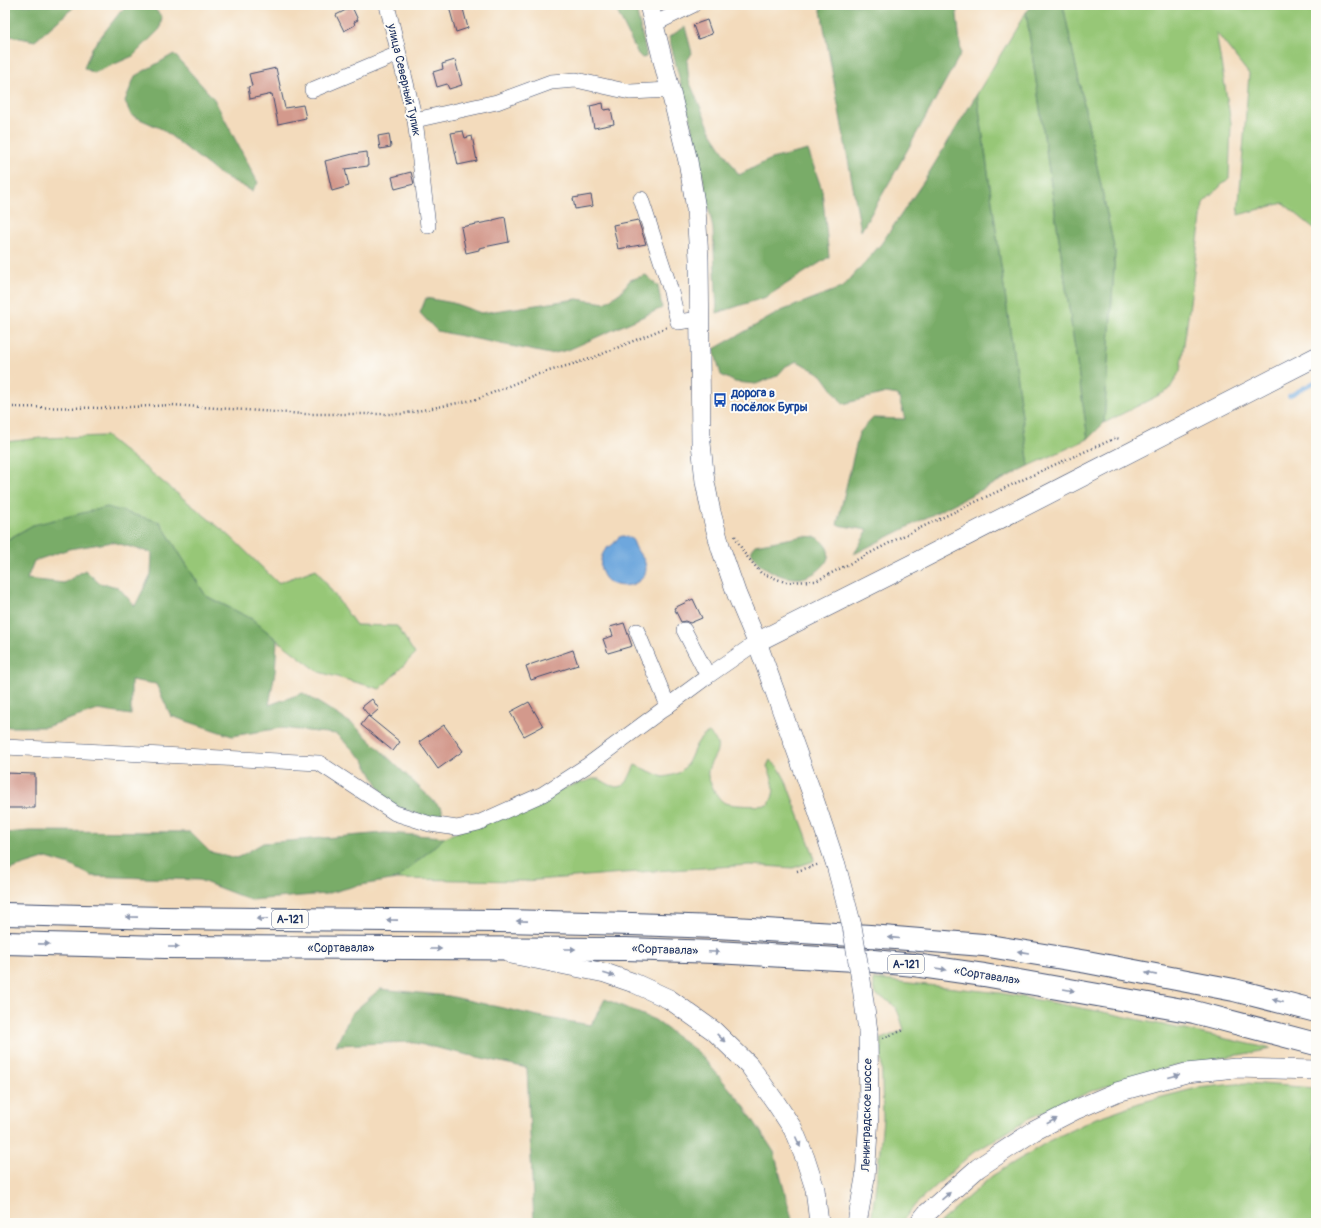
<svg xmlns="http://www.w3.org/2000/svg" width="1321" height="1228" viewBox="0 0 1321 1228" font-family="Pangolin,sans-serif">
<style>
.green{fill:#97c777;stroke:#597b6a}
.forest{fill:#79ac68;stroke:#4a6e63;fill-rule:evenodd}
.water{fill:#6ea7dd;stroke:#446b9e}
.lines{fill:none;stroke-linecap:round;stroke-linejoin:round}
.stream{stroke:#6ea7dd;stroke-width:4}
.building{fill:#d3998c}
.minor-casing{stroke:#3b496c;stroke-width:16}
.major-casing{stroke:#3b496c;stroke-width:20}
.highway-casing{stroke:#3b496c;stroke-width:24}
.path{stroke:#3b496c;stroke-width:2.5;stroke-dasharray:1 3;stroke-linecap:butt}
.minor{stroke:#fff;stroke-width:15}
.major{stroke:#fff;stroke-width:19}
.highway{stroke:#fff;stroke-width:22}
.major-bridge-casing{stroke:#3b496c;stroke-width:20;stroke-linecap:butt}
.major-bridge{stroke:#fff;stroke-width:19}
.oneway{fill:#8d97ae}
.labels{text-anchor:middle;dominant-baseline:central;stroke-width:4;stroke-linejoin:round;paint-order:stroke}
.shield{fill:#fdfcf7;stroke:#5f6c8c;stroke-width:1}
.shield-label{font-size:11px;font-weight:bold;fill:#1b2f5e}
.street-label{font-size:12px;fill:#1b2f5e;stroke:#fdfcf7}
.transit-label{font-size:12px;font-weight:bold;fill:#164399;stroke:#fdfcf7;text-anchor:start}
</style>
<rect width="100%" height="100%" fill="#fdfcf7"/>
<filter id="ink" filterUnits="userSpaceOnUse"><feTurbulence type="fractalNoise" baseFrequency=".025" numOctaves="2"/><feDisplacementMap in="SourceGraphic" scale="8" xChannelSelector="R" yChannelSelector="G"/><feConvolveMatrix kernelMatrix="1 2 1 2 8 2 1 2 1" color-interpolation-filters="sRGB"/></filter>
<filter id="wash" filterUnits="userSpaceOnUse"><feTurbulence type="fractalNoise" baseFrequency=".012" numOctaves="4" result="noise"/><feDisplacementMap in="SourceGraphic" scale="16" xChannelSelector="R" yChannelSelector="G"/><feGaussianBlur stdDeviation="0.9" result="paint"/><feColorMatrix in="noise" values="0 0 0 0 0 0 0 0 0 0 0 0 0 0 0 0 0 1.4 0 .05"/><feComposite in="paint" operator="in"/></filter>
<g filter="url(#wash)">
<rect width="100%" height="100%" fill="#f3dbbc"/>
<g class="green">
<polygon points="1063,5 1316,5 1316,230 1283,203 1238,215 1249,74 1216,32 1231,123 1229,178 1203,203 1189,310 1180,371 1169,390 1104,423 1115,252"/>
<polygon points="1026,12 1088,439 1029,466 977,94"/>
<polygon points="106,436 231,537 278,583 316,569 356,625 397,626 415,654 380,689 319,672 277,640 252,619 206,596 160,522 33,525 5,541 5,442 41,438"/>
<path d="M709 733C727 749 711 756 708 771 707 777 710 781 712 786 715 792 719 800 725 803 734 806 759 806 768 805 778 791 773 780 767 766L770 760 779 768 785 779 813 853 814 861 793 868 750 865 623 873 525 881 397 879 445 837 570 786 593 779H599L610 785 616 787 622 786 627 782 635 765 663 777C669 776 676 775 681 771 694 761 692 739 709 733Z"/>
<path d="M873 979 1000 993 1108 1013 1272 1049 1171 1067 1094 1090 1030 1118 970 1155 915 1205 901 1223H871L878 1168 883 1119 881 1039 904 1030C898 1011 897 1002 876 996Z"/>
<polygon points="1246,1083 1316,1088 1316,1223 939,1223 992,1176 1049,1141 1096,1118 1139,1103 1197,1088"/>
</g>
<g class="forest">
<polygon points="5,5 75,5 75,6 35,41 5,35"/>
<polygon points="129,5 151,5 162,17 160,29 133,56 94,73 84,68 92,48 121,11"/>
<polygon points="614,5 635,5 646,52 646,57 642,58 638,54"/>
<polygon points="820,5 956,5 961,53 893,176 861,231"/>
<polygon points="1033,5 1063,5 1115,252 1104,423 1088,439 1026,12"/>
<polygon points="685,27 692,53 687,61 689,81 712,134 739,175 771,159 808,150 822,190 829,257 766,297 717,313 713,229 697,148 669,37"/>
<polygon points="174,54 214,99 258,183 252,191 218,173 162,129 131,115 125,101 135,76"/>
<polygon points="977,94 1029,466 854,554 868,530 837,525 859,433 873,418 905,419 898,395 886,393 843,404 822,375 797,361 786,366 777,376 756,384 735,382 721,375 714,349 781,311 843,287 881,244 924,181"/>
<polygon points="646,275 658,286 662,308 568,350 550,354 437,331 420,313 426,298 453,303 481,313 577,299 605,303 621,292 630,280"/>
<path d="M107 507 160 522 206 596 252 619 277 640 275 672 269 705 303 693 354 725 442 809V824L388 803 363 759 336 734 281 728 232 736 171 716 156 684 131 680V715L98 710 45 727H5V541L33 525ZM113 542 152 553 151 574 135 606 118 587 99 583 85 570 64 583 27 579 34 561 69 549Z"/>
<path d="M804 536C807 537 812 536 816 537 820 538 822 542 825 545 837 560 815 576 801 578 790 579 779 576 769 570 761 565 753 560 751 550L755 545Z"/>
<polygon points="30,831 190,832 210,852 237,858 263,843 385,833 445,837 397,879 355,886 326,894 251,900 199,880 92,876 70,865 47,858 5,871 5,833"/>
<polygon points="380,989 449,996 547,1018 591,1025 605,999 655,1020 698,1052 742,1103 774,1152 793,1223 534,1223 527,1068 410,1042 336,1045 352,1013"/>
</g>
<path class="water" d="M623 536C635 538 632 541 637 550 639 554 644 558 645 563 653 586 610 596 602 572 599 565 601 553 607 548 608 547 610 547 612 545 617 541 616 537 623 536Z"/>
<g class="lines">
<polyline class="stream" points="1289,396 1316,381"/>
</g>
<g id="blocks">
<g class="building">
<polygon points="458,5 462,5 468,28 456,32 449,7"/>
<polygon points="352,7 358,20 354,22 355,25 344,31 336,15"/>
<polygon points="707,20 712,34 698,39 693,25"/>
<polygon points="455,60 462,85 449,89 447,84 437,87 433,72 443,69 442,64"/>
<polygon points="276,68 285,108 303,105 306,118 278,124 272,94 250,99 248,87 252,86 249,74"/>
<polygon points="603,103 604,110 611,109 614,124 594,128 590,106"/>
<polygon points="463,131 465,138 472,136 477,161 458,165 451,133"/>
<polygon points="389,134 391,147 380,149 378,136"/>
<polygon points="367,152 368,166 345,169 349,186 332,191 325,161 353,154"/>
<polygon points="411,172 414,184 395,189 392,177"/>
<polygon points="591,195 593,206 575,209 573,198"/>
<polygon points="505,217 509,242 479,248 479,250 466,253 461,227 493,221 493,220"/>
<polygon points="638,220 646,244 618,249 613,225"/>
<polygon points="693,599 702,618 690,623 685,621 681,622 674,608"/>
<polygon points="624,623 632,646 608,653 603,639 613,636 610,627"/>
<polygon points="573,650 578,665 531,680 526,666"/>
<polygon points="372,699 379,709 370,717 362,707"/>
<polygon points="529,702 543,726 524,736 510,712"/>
<polygon points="368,716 400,742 393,751 361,725"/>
<polygon points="444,725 463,751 438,769 419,742"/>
<polygon points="5,773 35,774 35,808 5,808"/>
</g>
</g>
</g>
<g filter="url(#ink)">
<use href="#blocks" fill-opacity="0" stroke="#3b496c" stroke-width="1"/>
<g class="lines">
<defs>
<g id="minor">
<polyline points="387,5 415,120 428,226"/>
<polyline points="654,24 693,5"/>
<polyline points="312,90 398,54"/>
<polyline points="415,120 497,102 551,82 576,80 630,92 670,90"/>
<polyline points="641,199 670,288 678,322 699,319"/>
<polyline points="684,630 708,676"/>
<polyline points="637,631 668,706"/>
<polyline points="5,747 319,763 395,813 430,824 457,828 478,823 543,794 588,765 708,676 757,642"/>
</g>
<g id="major">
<polyline points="649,5 688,161 696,209 699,259 701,443 705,482 711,512 721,549 737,595 757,642 815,802 836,865"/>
<polyline points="757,642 916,562 1316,357"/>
<polyline points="511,954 605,973 634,983 669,999 714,1031 749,1065 776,1103 793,1129 805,1158 815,1189 819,1223"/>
<polyline points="857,1223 865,1178 869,1116 868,1031"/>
<polyline points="919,1223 927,1213 978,1168 1034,1131 1075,1110 1117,1092 1186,1073 1236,1068 1316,1070"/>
</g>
<g id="highway">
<polyline points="5,914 162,918 499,921 632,924 716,927 870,936 983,945 1087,962 1234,990 1316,1011"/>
<polyline points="5,943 165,947 626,949 715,952 873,961 914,965 984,975 1194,1012 1316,1044"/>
</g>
</defs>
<use href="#minor" class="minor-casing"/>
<use href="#major" class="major-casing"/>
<use href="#highway" class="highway-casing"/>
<g class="path">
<polyline points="5,407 109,408 172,405 305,414 402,414 478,399 532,376 590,359 667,327"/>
<polyline points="735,536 744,553 761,573 785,582 816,581 903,536 1054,465 1116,438 1120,439"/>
<polyline points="797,871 820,864"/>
<polyline points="883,1038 904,1030"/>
</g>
<use href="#minor" class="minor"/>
<use href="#major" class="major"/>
<use href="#highway" class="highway"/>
<defs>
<polyline id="major-bridge" points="836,865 852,926 861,980 868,1031"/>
</defs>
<use href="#major-bridge" class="major-bridge-casing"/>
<use href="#major-bridge" class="major-bridge"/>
</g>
<defs><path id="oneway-solid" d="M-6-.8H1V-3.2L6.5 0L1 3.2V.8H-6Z"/></defs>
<g class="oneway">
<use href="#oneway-solid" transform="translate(132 917) rotate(-179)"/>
<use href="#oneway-solid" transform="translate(262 919) rotate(-179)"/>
<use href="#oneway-solid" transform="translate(392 920) rotate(-179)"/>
<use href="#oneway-solid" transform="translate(522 921) rotate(-179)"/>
<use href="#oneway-solid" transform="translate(894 938) rotate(-175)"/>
<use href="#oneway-solid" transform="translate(44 944) rotate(1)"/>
<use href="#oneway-solid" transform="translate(174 947)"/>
<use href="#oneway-solid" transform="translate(436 949)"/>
<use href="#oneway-solid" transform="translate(570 949)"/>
<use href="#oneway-solid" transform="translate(714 952) rotate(2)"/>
<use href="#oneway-solid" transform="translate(1023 952) rotate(-171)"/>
<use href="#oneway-solid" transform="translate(941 969) rotate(9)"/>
<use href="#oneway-solid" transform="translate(1151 974) rotate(-169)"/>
<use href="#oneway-solid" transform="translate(609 975) rotate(17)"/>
<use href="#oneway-solid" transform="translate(1069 990) rotate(10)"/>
<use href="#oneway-solid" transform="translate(1278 1001) rotate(-165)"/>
<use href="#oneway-solid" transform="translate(721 1038) rotate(44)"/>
<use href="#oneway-solid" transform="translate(1174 1076) rotate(-15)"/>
<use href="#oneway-solid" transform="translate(1052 1121) rotate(-27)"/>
<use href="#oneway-solid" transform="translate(798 1142) rotate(66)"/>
<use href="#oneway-solid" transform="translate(946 1196) rotate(-41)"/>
</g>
</g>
<defs>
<symbol id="bus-bare" viewBox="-9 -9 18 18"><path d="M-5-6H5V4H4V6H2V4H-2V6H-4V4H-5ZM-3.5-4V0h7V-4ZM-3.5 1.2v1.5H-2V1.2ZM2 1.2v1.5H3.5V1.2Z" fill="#1a4fb4" stroke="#fdfcf7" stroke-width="2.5" paint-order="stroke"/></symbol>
</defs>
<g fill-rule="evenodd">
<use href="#bus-bare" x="710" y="390" width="20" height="20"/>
</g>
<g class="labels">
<g class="shield">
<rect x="272" y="910" width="36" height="18" rx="3"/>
<rect x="888" y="955" width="36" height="18" rx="3"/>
</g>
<g class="shield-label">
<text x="290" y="919">А-121</text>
<text x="906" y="964">А-121</text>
</g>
<g class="street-label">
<text transform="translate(404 80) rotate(77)">улица Северный Тупик</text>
<text x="341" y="948">«Сортавала»</text>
<text transform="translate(665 950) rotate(2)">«Сортавала»</text>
<text transform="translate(987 976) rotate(9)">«Сортавала»</text>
<text transform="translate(867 1115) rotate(-89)">Ленинградское шоссе</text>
</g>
<g class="transit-label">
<text x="731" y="393">дорога в<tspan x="731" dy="14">посёлок Бугры</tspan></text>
</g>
</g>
<rect width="1321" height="1228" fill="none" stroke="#fdfcf7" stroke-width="20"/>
</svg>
